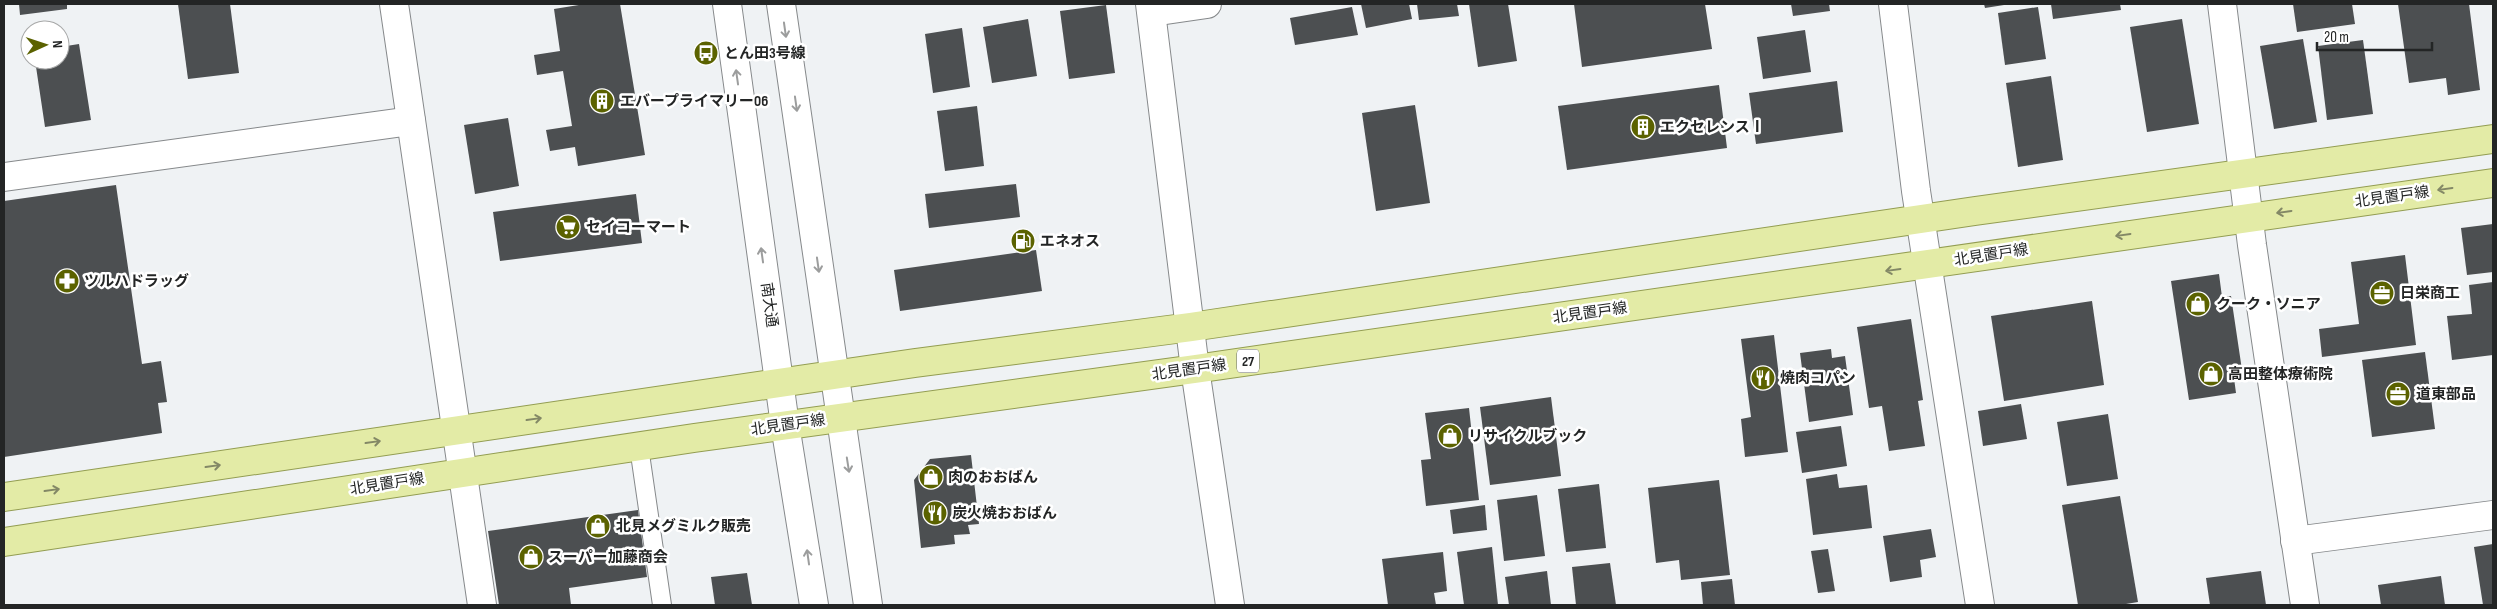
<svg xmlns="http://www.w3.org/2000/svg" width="2497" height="609" viewBox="0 0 2497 609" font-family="'Sofia Sans Condensed','Noto Sans JP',sans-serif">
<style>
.building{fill:#4c4f51}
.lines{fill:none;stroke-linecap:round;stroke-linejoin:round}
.service-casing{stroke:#86898b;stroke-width:20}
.minor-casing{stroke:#86898b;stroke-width:30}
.tertiary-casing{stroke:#86898b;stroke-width:30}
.primary-casing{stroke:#939d52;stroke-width:30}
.service{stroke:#fff;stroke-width:18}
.minor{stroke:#fff;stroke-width:28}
.tertiary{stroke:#fff;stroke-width:28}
.primary{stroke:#e3eba6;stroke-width:28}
.oneway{stroke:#9c9d9d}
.oneway2{stroke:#838866}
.labels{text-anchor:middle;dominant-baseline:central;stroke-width:5;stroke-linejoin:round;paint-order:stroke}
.shield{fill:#fff;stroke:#656666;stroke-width:1}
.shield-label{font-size:14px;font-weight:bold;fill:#232525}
.poi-label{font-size:15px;font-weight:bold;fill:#232525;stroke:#fff;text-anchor:start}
.street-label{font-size:15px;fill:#232525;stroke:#fff}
</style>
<rect width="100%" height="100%" fill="#eff2f4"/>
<g class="building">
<polygon points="19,4 67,4 67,9 20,15"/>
<polygon points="178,4 230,4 239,73 188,79"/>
<polygon points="585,4 620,4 645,155 578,166 575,147 550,151 546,130 572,126 563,71 537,75 534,55 560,51 554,9"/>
<polygon points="1361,4 1409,4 1412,19 1366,28"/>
<polygon points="1417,4 1457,4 1459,16 1419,20"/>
<polygon points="1469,4 1508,4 1517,61 1478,67"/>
<polygon points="1574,4 1705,4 1712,49 1582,67"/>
<polygon points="1791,4 1829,4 1830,11 1793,16"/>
<polygon points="1984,4 2004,4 2004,5 1985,8"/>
<polygon points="2051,4 2120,4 2121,10 2053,19"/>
<polygon points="2293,4 2352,4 2355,24 2297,32"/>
<polygon points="2398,4 2469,4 2480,90 2448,95 2446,78 2409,83"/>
<polygon points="1106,5 1115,73 1069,79 1060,11"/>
<polygon points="1352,7 1358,35 1295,45 1290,18"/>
<polygon points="2038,7 2046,59 2005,65 1998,13"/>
<polygon points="1028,19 1037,76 992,83 983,27"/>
<polygon points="2182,19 2199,124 2147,132 2130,27"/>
<polygon points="962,28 970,87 933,93 925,34"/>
<polygon points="1805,30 1811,72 1763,79 1757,37"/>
<polygon points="2303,39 2317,122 2274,129 2260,46"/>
<polygon points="2363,40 2373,114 2327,120 2318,46"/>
<polygon points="79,44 91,120 45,127 35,60 60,60 60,47"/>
<polygon points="2051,76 2063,160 2018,167 2006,83"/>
<polygon points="1837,81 1843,132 1756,144 1749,93"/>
<polygon points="1719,85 1727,148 1567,170 1558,106"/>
<polygon points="1415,105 1430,203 1376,211 1362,113"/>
<polygon points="977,106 984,166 945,171 937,111"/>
<polygon points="508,118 519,186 475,194 464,125"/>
<polygon points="1016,184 1020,217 929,228 925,194"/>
<polygon points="116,185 142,364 161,361 167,402 158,403 162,433 4,457 4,201"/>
<polygon points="636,194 642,243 500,261 493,212"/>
<polygon points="2493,224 2493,272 2467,275 2461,228"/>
<polygon points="1036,250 1042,291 900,311 894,270"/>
<polygon points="2405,255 2416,345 2322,357 2319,329 2359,324 2351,262"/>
<polygon points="2219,274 2222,297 2231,296 2242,370 2233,371 2236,393 2189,400 2171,281"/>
<polygon points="2493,282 2493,355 2452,360 2447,316 2472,314 2469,285"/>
<polygon points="2092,301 2104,385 2004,401 1991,316"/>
<polygon points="1911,319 1923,400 1918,401 1925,446 1889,451 1882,406 1869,408 1857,327"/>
<polygon points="1774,335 1788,452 1745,457 1741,419 1751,417 1741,339"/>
<polygon points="1831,349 1832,358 1845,356 1853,415 1809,422 1800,353"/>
<polygon points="2425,352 2435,429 2372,437 2362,360"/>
<polygon points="1551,397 1561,476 1490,485 1480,407"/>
<polygon points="2021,404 2027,439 1983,446 1978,411"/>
<polygon points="1469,408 1479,500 1426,506 1421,460 1431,459 1425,413"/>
<polygon points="2108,414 2118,479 2067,486 2057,422"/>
<polygon points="1841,426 1847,466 1802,473 1796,432"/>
<polygon points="971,455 979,524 968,525 970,534 954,535 955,544 921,548 914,480 930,459"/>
<polygon points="1837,474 1839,488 1867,485 1872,528 1813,535 1806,479"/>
<polygon points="1719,480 1730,575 1681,580 1679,560 1656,563 1648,488"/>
<polygon points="1599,484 1606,548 1566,552 1558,489"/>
<polygon points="1537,495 1545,556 1504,561 1497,500"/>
<polygon points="2120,496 2138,602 2120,605 2078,605 2062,505"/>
<polygon points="1485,505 1487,530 1453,534 1450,510"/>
<polygon points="638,510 647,577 569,588 571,605 499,605 488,531"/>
<polygon points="1931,529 1936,557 1920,560 1922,577 1890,582 1883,536"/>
<polygon points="2493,544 2493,605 2483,605 2474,547"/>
<polygon points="1492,547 1498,605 1464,605 1457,552"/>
<polygon points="1828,549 1835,591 1818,593 1811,551"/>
<polygon points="1443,552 1447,591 1434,593 1436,605 1388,605 1382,559"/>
<polygon points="1610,563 1616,605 1576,605 1572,567"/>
<polygon points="1547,571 1551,605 1509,605 1505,577"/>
<polygon points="2261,571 2266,605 2210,605 2206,578"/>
<polygon points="747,573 752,605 715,605 711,577"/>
<polygon points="2441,576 2445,605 2381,605 2378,585"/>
<polygon points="1732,579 1735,605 1703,605 1701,582"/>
</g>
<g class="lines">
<defs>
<polyline id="service" points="639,447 662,605"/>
<g id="minor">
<polyline points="394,4 482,605"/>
<polyline points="1150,4 1195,369 1230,605"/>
<polyline points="1893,4 1916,191 1980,605"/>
<polyline points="2222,4 2252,245 2305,605"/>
<polyline points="1152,12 1207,4"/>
<polyline points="4,177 411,121"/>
<polyline points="2295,541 2493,515"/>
</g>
<g id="tertiary">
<polyline points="727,4 785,425 814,605"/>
<polyline points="781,4 868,605"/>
</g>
<g id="primary">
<polyline points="4,497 915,363 1191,327 1975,211 2493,139"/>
<polyline points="4,542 694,438 1195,369 2493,183"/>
</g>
</defs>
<use href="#service" class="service-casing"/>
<use href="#minor" class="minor-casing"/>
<use href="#tertiary" class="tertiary-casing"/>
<use href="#primary" class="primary-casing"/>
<use href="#service" class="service"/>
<use href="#minor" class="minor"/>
<use href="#tertiary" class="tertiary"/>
<use href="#primary" class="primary"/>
</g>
<defs><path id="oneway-shaft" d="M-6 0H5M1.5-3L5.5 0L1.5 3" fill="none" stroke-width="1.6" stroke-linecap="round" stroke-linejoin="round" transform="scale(1.25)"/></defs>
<g class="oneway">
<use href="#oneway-shaft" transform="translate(785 30) rotate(82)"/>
<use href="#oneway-shaft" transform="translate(737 77) rotate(-98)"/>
<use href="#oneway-shaft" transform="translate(796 104) rotate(82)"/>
<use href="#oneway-shaft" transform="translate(762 255) rotate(-98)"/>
<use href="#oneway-shaft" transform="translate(818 265) rotate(82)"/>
<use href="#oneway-shaft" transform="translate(848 465) rotate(81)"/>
<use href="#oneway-shaft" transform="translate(808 557) rotate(-98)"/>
</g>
<g class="oneway2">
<use href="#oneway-shaft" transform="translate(2445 189) rotate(172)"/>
<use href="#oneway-shaft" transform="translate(2284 212) rotate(172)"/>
<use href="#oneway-shaft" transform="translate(2123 235) rotate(172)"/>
<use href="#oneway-shaft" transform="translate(1893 270) rotate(172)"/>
<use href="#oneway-shaft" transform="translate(534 419) rotate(-8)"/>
<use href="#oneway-shaft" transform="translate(373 442) rotate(-8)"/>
<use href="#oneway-shaft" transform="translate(213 466) rotate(-8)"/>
<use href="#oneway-shaft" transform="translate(52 490) rotate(-8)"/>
</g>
<defs>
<symbol id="bus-disc" viewBox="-11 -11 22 22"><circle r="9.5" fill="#5b6200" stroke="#fff"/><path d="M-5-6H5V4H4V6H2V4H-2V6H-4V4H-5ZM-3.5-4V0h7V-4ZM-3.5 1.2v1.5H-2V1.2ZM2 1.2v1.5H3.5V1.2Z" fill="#fff"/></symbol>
<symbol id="building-disc" viewBox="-11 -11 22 22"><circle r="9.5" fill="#5b6200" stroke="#fff"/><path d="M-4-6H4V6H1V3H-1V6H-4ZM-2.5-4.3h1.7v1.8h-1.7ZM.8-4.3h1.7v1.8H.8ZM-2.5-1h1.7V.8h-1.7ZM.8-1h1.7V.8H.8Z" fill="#fff"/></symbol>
<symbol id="supermarket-disc" viewBox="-11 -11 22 22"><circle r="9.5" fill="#5b6200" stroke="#fff"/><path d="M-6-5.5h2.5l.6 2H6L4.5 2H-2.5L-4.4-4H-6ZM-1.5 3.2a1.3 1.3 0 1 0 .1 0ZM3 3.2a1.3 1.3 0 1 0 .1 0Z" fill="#fff"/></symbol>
<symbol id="fuel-disc" viewBox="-11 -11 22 22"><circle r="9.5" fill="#5b6200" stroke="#fff"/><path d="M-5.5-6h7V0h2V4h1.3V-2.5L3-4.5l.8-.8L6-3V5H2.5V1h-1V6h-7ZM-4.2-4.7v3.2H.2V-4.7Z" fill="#fff"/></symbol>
<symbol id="pharmacy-disc" viewBox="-11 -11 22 22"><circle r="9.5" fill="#5b6200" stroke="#fff"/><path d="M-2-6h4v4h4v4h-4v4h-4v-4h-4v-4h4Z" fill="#fff"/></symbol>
<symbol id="office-disc" viewBox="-11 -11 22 22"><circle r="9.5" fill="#5b6200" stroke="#fff"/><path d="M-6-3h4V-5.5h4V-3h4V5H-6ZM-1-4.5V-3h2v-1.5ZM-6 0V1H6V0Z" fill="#fff"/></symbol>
<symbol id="shop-disc" viewBox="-11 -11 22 22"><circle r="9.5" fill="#5b6200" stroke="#fff"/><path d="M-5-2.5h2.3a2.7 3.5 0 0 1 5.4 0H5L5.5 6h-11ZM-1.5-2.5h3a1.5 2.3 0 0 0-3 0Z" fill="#fff"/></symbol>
<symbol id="restaurant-disc" viewBox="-11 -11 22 22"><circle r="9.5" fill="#5b6200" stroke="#fff"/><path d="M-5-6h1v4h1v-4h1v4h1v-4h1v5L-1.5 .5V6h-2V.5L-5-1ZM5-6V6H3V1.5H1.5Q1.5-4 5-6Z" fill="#fff"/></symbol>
</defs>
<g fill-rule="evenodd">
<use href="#bus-disc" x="692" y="39" width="28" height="28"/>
<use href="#building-disc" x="588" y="87" width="28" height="28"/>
<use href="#building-disc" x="1629" y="113" width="28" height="28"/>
<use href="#supermarket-disc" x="554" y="213" width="28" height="28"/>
<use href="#fuel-disc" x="1009" y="227" width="28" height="28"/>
<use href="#pharmacy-disc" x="53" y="267" width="28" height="28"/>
<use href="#office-disc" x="2368" y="279" width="28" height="28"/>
<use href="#shop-disc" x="2184" y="290" width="28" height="28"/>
<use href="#shop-disc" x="2197" y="360" width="28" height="28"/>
<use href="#restaurant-disc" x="1749" y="364" width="28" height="28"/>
<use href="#office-disc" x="2384" y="380" width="28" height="28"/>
<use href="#shop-disc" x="1436" y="422" width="28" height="28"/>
<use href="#shop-disc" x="917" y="463" width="28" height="28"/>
<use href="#restaurant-disc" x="921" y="499" width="28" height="28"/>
<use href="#shop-disc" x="584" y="512" width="28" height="28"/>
<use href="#shop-disc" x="517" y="543" width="28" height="28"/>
</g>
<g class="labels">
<rect class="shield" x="1237" y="349.5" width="22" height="23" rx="4"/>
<g class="shield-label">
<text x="1248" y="361">27</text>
</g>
<g class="poi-label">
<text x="724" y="53">とん田3号線</text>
<text x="620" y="101">エバープライマリー06</text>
<text x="1660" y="127">エクセレンスⅠ</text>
<text x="586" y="227">セイコーマート</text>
<text x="1040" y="241">エネオス</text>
<text x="84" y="281">ツルハドラッグ</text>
<text x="2400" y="293">日栄商工</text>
<text x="2216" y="304">クーク・ソニア</text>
<text x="2228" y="374">高田整体療術院</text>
<text x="1780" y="378">焼肉コパン</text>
<text x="2416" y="394">道東部品</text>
<text x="1468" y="436">リサイクルブック</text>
<text x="948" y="477">肉のおおばん</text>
<text x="952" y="513">炭火焼おおばん</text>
<text x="616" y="526">北見メグミルク販売</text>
<text x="548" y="557">スーパー加藤商会</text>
</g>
<g class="street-label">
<text transform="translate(2392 197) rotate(-8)">北見置戸線</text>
<text transform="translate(1991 255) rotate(-9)">北見置戸線</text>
<text transform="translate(769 305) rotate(82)">南大通</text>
<text transform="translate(1590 313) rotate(-8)">北見置戸線</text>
<text transform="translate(1189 370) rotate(-8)">北見置戸線</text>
<text transform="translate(788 425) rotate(-8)">北見置戸線</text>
<text transform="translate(387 484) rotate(-9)">北見置戸線</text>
</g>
</g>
<rect width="2497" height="609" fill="none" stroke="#232525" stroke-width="10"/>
<g transform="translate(45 45) rotate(87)"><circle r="24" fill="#ffffff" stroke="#a7a8a8"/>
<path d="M0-4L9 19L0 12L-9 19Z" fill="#5b6200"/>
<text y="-8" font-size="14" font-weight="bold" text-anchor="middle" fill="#232525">N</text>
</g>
<path d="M2317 42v8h115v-8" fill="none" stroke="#232525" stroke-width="2.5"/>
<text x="2324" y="42" font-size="15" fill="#232525" stroke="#ffffff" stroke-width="4" paint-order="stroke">20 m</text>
</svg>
